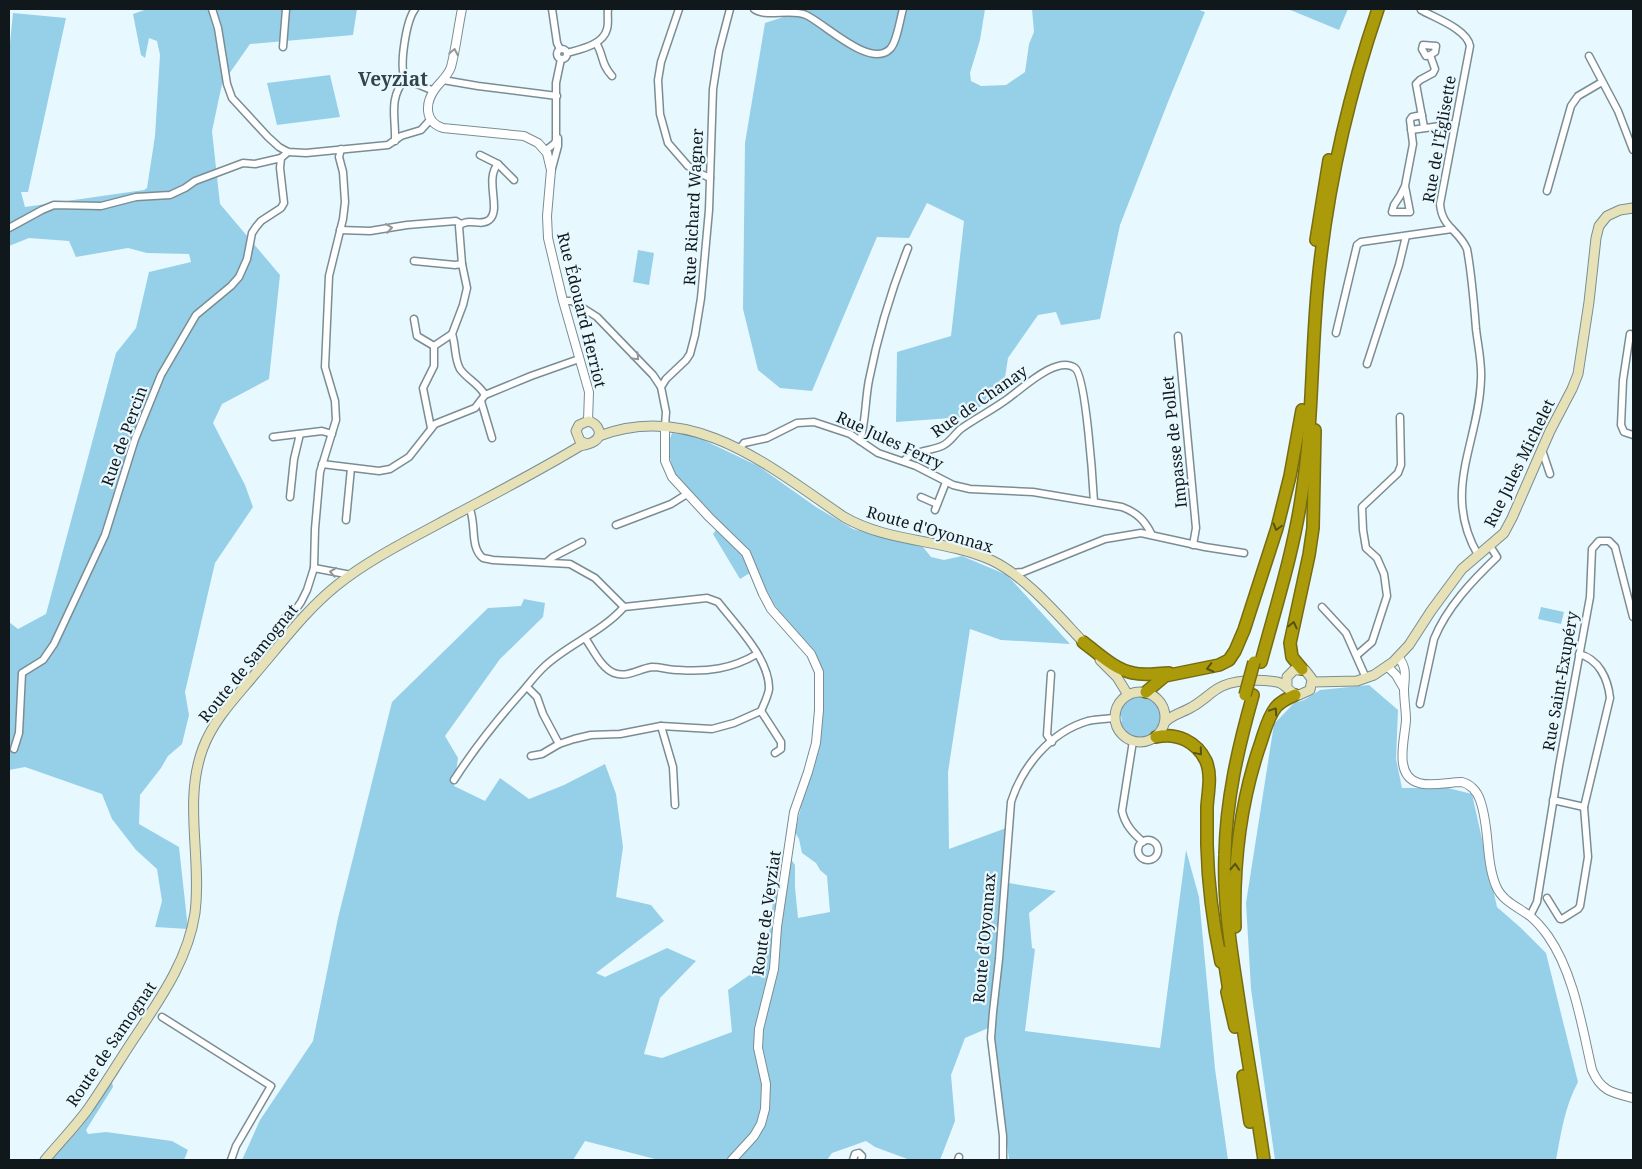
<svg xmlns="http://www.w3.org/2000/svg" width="1642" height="1169" viewBox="0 0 1642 1169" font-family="'Noto Serif',serif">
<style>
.green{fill:#96d0e8}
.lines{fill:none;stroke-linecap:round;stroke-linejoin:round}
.minor-casing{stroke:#7b8d94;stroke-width:9}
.tertiary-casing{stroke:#7b8d94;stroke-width:10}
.secondary-casing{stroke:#7b8d94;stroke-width:11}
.motorway-casing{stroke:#756c10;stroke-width:14}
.minor{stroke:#fff;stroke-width:6}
.tertiary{stroke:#fff;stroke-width:8}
.secondary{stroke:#e6e1b6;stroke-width:9}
.motorway{stroke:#ab9a0a;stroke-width:11}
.motorway-bridge-casing{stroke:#756c10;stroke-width:14;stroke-linecap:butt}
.motorway-bridge{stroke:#ab9a0a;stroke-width:11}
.oneway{stroke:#949798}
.oneway2{stroke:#565213}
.labels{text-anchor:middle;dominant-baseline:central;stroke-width:4.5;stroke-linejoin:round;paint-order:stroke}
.street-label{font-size:16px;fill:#11181b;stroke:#e8f8ff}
.quarter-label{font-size:19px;font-weight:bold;fill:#33434a;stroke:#e8f8ff}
</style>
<rect width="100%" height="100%" fill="#e8f8ff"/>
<g class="green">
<polygon points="147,9 357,9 353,35 250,44 222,84 212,131 220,204 280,275 269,379 222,404 213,423 245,485 253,507 215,563 185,692 189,715 182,744 168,756 161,768 140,795 139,824 179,847 188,929 155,927 162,901 157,869 136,850 112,819 102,794 25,767 9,770 9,622 18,629 46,614 116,353 136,328 149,272 191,262 189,254 147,253 128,248 76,257 69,241 29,238 9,246 9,53 13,13 66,18 28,192 21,192 25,207 144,190 147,188 155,136 160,55 157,41 149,38 145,58 141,55 133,14"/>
<polygon points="808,9 985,9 980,40 970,73 971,81 981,86 1006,85 1025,72 1029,44 1034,32 1032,9 1196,9 1205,12 1168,102 1120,225 1100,319 1061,325 1056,312 1038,315 1008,358 1003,391 965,417 896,422 897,352 951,336 964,221 927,203 909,238 877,237 812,391 780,388 758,370 743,309 745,143 765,23"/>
<polygon points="1288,9 1348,9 1339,30"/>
<polygon points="330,75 340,117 277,125 267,83"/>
<polygon points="638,250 654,253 649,285 633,282"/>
<polygon points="672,433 693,435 758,466 816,507 853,529 923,547 931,557 944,560 962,556 1007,575 1070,644 1001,640 970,629 948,772 949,849 1009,827 1009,883 1056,891 1029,913 1032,948 1035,949 1025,1031 1160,1048 1186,850 1199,897 1215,1069 1228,1160 1009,1160 993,1026 965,1038 951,1075 955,1121 940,1160 910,1160 875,1147 866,1141 832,1153 827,1160 659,1160 585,1141 573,1160 242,1160 260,1120 313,1041 338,918 392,702 488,608 521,606 524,599 545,603 543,617 500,659 445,736 458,758 454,786 485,801 500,778 529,799 564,785 605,764 616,794 623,847 616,897 651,905 664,921 596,973 605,977 667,948 696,961 660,998 644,1054 662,1058 732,1032 728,990 765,964 774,894 788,855 795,865 795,887 798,918 830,912 827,876 820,870 816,863 802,853 799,839 795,832 805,790 820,746 821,666 750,573 740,579 713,534 719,526 675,477 667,447"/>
<polygon points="1541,607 1564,612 1561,624 1538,619"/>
<path d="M1369 685 1398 710 1396 759 1402 788H1448L1472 794 1497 907 1521 928 1546 953 1578 1082C1565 1106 1561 1133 1556 1160H1275L1251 989 1246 903 1274 724 1294 703 1304 700 1320 690Z"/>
<path d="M1135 695C1174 693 1167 745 1136 738 1128 737 1123 731 1119 723L1122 721 1121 716 1118 713 1123 703Z"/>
<polygon points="112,1082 113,1087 86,1130 88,1134 106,1132 172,1141 188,1150 184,1160 51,1160"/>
</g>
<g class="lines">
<defs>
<g id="minor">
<polyline points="212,9 218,28 227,84 232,98 268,137 279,147 288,152 306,153 388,145 401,136 421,130 430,120"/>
<polyline points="552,9 557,43 560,49"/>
<polyline points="679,9 661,62 658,80 660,114 668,143 688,166 699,173 710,178"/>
<path d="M754 9C765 18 791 8 806 15 824 23 870 69 890 49 897 42 900 19 903 9"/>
<path d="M1421 10C1435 18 1467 29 1470 46L1440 204C1442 228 1458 229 1467 249 1472 276 1474 303 1476 329 1478 346 1482 363 1481 379 1479 443 1441 491 1478 555"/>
<path d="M596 43C604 55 600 63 612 76"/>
<polyline points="283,47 286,9"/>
<circle cx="562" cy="54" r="5"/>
<path d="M567 53C581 49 603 45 607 29 609 23 607 15 608 9"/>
<polyline points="1589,56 1618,111 1633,150"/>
<path d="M405 79C399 66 406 21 415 9"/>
<polyline points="405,79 434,91"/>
<polyline points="443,80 478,86 557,96"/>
<polyline points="1424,127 1416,84 1420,80 1433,73 1435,69 1430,55 1426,56 1422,49 1423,45 1436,46 1435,52 1430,55"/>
<polyline points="1411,130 1455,124"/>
<path d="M395 141C396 118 388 99 405 79"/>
<polyline points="545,151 555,143 556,140 556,83 561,59"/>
<polyline points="480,155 498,164 514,180"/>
<polyline points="551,172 558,146 558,138"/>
<polyline points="1405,186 1410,212 1392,212 1394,205 1400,196 1405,186 1413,144 1410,120 1412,117 1422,115"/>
<polyline points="1547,191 1571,106 1578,96 1602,82"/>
<polyline points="9,228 42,210 54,205 101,206 136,197 170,195 185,188 195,181 243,163 255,164 281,158"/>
<polyline points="340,230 370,231 407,225 456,221 461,224"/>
<polyline points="414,261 455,265 462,264"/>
<polyline points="563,301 572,301 597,317 653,375 661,387"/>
<polyline points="414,319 417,336 434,346"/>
<polyline points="1336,333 1357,245 1361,242 1452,229"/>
<polyline points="1630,334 1623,380 1621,425 1624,432 1633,435"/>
<polyline points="1178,336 1196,528 1193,545"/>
<polyline points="1367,364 1399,265 1406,236"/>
<path d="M485 395C479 384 467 379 460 369 454 358 456 345 452 334L463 305 467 288 462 264 459 226C468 217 481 227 489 220 502 210 484 179 498 164"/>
<polyline points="481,401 492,438"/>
<polyline points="665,426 666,412 661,387 666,379 686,360 690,354 695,335 701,298 709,210 713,89 719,51 730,9"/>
<polyline points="431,428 423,388 434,366 434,346 452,334"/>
<polyline points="273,437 322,431 332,434"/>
<path d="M860 441C866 421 865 400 869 380 878 334 891 291 908 248"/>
<path d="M740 448 744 443 767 438 797 423 814 422 850 434 878 453 916 466 953 485 970 489 1033 492 1122 507C1138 513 1145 521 1152 535"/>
<polyline points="1542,450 1550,474"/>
<path d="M904 461C911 451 931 451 942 446 951 442 954 434 962 428 975 419 990 411 1003 402 1019 392 1056 354 1075 368 1086 376 1093 484 1094 502"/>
<polyline points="322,464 379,471 390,469 409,457 435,424 475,408 485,395 531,376 579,359"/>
<polyline points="290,497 294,459 300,434"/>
<polyline points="921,497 937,504"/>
<path d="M469 507C477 523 469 547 483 558L493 560 570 564 595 578 624 607 707 598 718 602C735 624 770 659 769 689 768 696 764 704 761 711L734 723 712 729 661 726 620 734 591 735 574 739 559 744 542 754 531 756"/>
<polyline points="935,510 946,482"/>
<polyline points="346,520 351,468"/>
<polyline points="616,525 671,504 687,494"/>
<polyline points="547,562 553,557 582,542"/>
<polyline points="314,568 351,575"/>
<polyline points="1012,573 1023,572 1105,539 1141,533 1205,547 1244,553"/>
<polyline points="1322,607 1346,633 1366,678"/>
<polyline points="287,636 281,624 285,618 294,612 301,602 307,590 314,568 315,529 320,472 336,420 335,401 325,367 329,276 343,219 345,202 343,172 339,157 341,149"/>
<path d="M585 638C593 649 601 668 614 673 628 678 638 669 652 667 660 667 670 670 679 670 707 672 732 669 757 654"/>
<polyline points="1357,655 1372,642 1387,596 1384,574 1377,558 1366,548 1363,530 1362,507 1398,473 1401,465 1400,417"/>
<polyline points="1051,674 1047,735 1052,742"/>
<polyline points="527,687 537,697 543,714 559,744"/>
<path d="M1420 704 1434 639C1447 607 1473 580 1497 557L1490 546"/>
<polyline points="761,711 781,742 781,749 775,753"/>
<polyline points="661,726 673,767 675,805"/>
<path d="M1133 741 1122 811C1125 825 1133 833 1143 842"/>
<polyline points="14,749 19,733 22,673 43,660 54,644 105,535 135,439 161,375 196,315 231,286 239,277 247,259 252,233 256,227 261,221 281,208 284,203 280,168 281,158 288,152"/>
<path d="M454 780C474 749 497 720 522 692 529 684 536 674 545 666 569 644 602 632 624 607"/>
<polyline points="1553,800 1584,807"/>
<circle cx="1148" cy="850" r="10"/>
<path d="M1547 898 1560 919H1562L1578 909 1580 906 1588 857 1584 807 1610 698C1608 679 1599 659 1579 654"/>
<polyline points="1530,916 1537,902 1559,766 1590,597 1592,549 1599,541 1609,541 1615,547 1633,617"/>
<polyline points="162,1017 271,1086 236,1146 231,1160"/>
<polyline points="853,1160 855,1154 859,1153 862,1156 861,1160"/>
<polyline points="958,1160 959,1157"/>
<path d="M1003 1160V1136L991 1038 993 1012 999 959 1011 802C1022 767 1050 732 1088 721 1097 719 1106 719 1115 718"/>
</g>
<g id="tertiary">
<path d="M462 9C458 28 456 48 451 67 448 76 440 82 435 89 425 103 424 122 443 128L524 136 538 143 547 153 551 170 547 216 548 238 563 301 589 392 588 421"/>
<polyline points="665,426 665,461 672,477 709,517 746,553 763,594 771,609 811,654 819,672 819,710 816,743 808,772 794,812 777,927 774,969 759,1029 758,1048 766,1084 765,1109 761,1124 754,1136 732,1160"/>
<path d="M1398 657C1407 667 1405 676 1404 689 1404 700 1406 710 1406 720 1405 739 1393 776 1419 783 1432 787 1448 782 1462 782 1470 784 1477 791 1480 800 1490 827 1485 859 1496 886 1502 901 1518 907 1530 916 1536 921 1543 929 1548 936 1574 973 1582 1027 1592 1070 1601 1091 1612 1093 1633 1098"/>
<polyline points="1387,666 1396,675 1403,687"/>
</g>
<g id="secondary">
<path d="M599 436C693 400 770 467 844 517 889 543 944 539 991 560 1026 576 1061 619 1088 647"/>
<polyline points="1100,660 1117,677 1128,695"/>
<polyline points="1313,682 1357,681 1374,675 1393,662 1409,645 1431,611 1462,569 1504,533 1512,518 1550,431 1572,389 1578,374 1589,302 1596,238 1599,226 1607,216 1620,210 1633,208"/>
<circle cx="1140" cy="717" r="25"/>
<path d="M1165 722C1173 714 1182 713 1192 707 1201 702 1208 695 1217 689 1232 679 1260 679 1277 682 1287 684 1289 694 1299 695L1310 690 1312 679 1305 670H1294L1287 677V687"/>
<path d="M45 1160C59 1143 75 1127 88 1109 104 1086 119 1061 135 1037 160 999 188 960 195 913 202 858 183 801 203 748 214 719 236 697 255 674 281 644 305 611 336 586 367 561 403 543 438 524 486 498 534 474 580 446 584 445 589 444 593 442 605 436 598 423 588 421L579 425 576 431 580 441 587 444"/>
</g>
<g id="motorway">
<polyline points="1316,240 1329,160"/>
<path d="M1083 642C1098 653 1115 670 1133 673 1145 676 1157 673 1169 673"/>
<path d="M1261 662C1276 606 1294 550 1302 493 1313 423 1311 352 1318 282 1327 189 1348 97 1378 9"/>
<polyline points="1302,669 1292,657 1290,643 1309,555 1313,528 1315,430"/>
<polyline points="1146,692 1165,676 1219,665 1229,660 1235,651 1244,630 1277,528 1290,476 1302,410"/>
<path d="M1253 695C1238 748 1226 800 1225 855 1223 902 1231 949 1238 995 1246 1050 1256 1105 1264 1160"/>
<path d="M1156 737C1177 732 1197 742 1206 761 1212 775 1208 792 1207 807 1207 819 1207 832 1207 845 1208 885 1213 923 1221 962"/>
<path d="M1235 927C1233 863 1240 802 1261 742 1265 730 1268 717 1276 707 1281 701 1288 698 1295 695"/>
<polyline points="1223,952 1230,998"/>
<polyline points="1227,992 1235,1027"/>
<polyline points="1243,1076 1250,1122"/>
</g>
</defs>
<use href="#minor" class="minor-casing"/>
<use href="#tertiary" class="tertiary-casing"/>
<use href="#secondary" class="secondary-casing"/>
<use href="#motorway" class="motorway-casing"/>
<use href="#minor" class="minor"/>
<use href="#tertiary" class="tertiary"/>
<use href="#secondary" class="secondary"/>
<use href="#motorway" class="motorway"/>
<defs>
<polyline id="motorway-bridge" points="1245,695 1254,662"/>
</defs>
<use href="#motorway-bridge" class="motorway-bridge-casing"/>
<use href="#motorway-bridge" class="motorway-bridge"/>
</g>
<defs><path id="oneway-chevron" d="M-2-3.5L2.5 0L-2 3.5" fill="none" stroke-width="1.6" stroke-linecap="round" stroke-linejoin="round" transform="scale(1.25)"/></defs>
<g class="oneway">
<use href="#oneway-chevron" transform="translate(454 52) rotate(-79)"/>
<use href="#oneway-chevron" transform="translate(389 228) rotate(-9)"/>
<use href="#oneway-chevron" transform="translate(636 357) rotate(46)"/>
<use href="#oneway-chevron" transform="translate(333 572) rotate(-171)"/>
</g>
<g class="oneway2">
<use href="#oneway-chevron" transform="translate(1277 527) rotate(106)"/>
<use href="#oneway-chevron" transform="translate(1293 625) rotate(-77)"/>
<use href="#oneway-chevron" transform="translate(1210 668) rotate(166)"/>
<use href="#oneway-chevron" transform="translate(1274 711) rotate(-56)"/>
<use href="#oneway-chevron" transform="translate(1199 752) rotate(50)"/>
<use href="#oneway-chevron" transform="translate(1235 867) rotate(-87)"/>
</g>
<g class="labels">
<g class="street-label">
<text transform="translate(1439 139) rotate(-80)">Rue de l'Églisette</text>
<text transform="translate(693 207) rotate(-87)">Rue Richard Wagner</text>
<text transform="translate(582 310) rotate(76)">Rue Édouard Herriot</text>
<text transform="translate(979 401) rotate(-35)">Rue de Chanay</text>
<text transform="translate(124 436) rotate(-70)">Rue de Percin</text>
<text transform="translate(890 440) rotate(25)">Rue Jules Ferry</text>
<text transform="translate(1174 442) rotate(-96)">Impasse de Pollet</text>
<text transform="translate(1519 463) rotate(-64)">Rue Jules Michelet</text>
<text transform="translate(930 529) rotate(16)">Route d'Oyonnax</text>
<text transform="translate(248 663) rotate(-51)">Route de Samognat</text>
<text transform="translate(1560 681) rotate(-80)">Rue Saint-Exupéry</text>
<text transform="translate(766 913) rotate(-82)">Route de Veyziat</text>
<text transform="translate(984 938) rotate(-85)">Route d'Oyonnax</text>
<text transform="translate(111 1044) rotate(-56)">Route de Samognat</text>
</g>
<g class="quarter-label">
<text x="393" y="79">Veyziat</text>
</g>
</g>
<rect width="1642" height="1169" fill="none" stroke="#11181b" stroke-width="20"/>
</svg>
